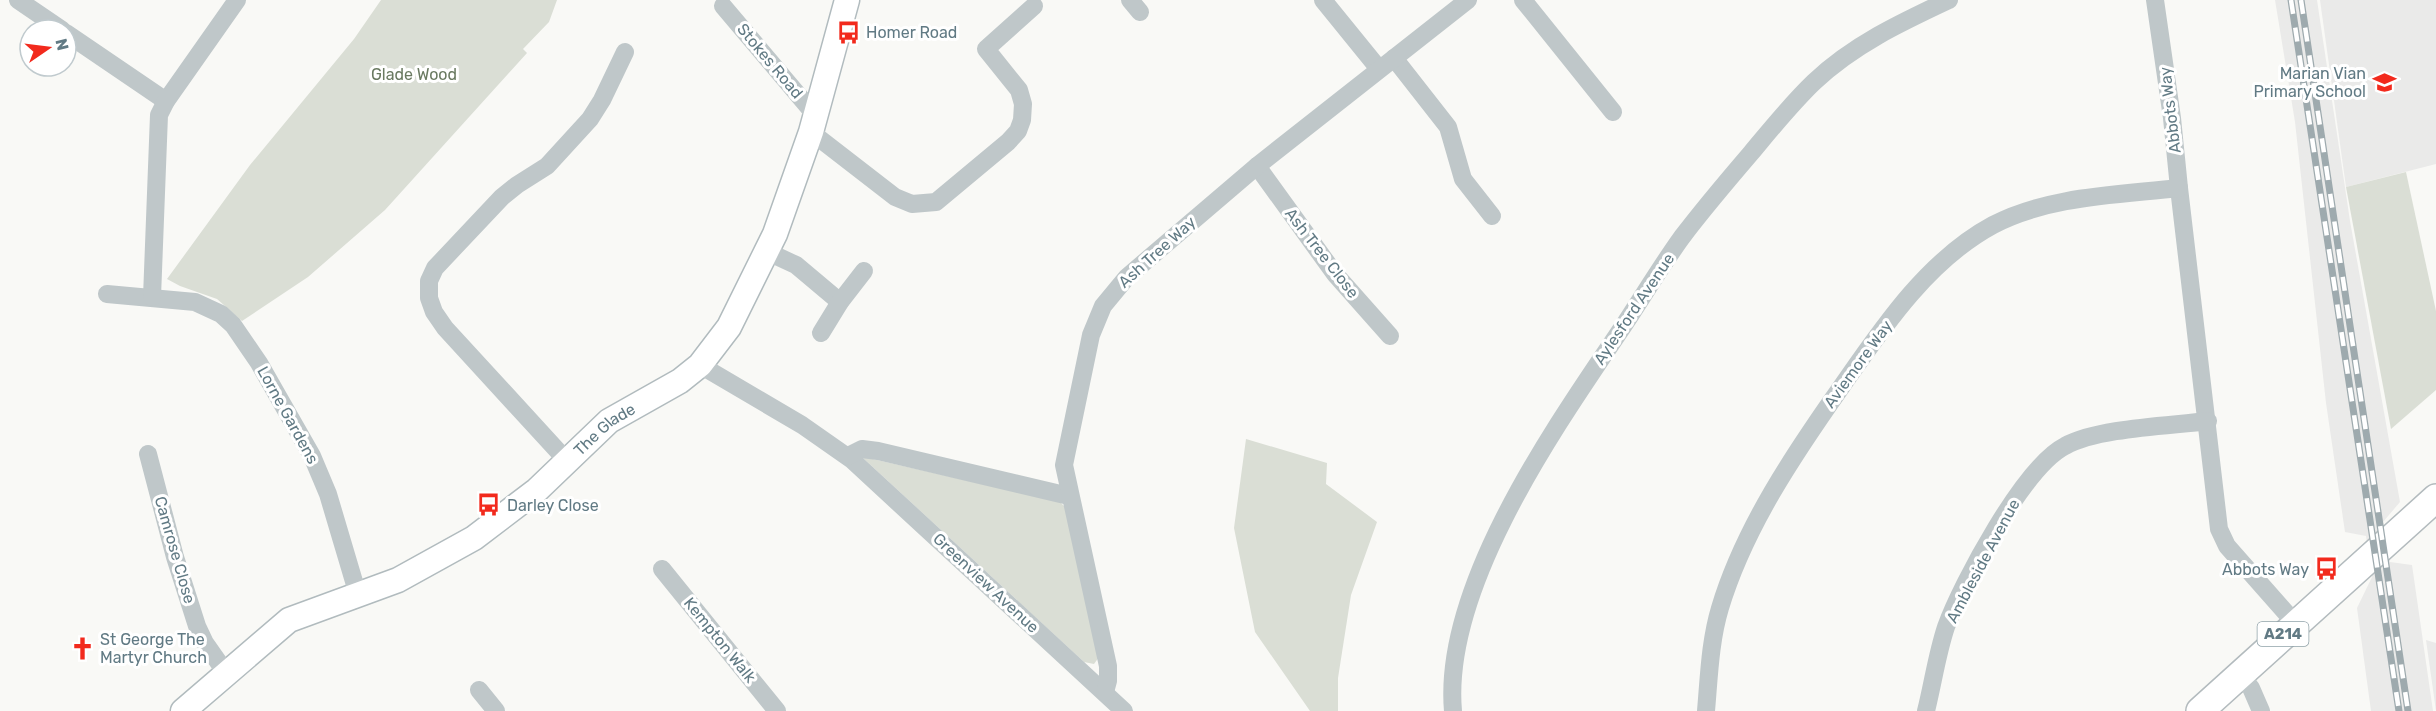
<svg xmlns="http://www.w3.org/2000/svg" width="2436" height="711" viewBox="0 0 2436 711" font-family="Rubik,sans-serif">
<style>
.built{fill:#eaeae9}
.green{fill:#daded5}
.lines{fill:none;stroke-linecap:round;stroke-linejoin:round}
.secondary-casing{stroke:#b1bbbe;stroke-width:27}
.primary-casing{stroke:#b3bbbe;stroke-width:30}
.street{stroke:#bfc7c9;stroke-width:18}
.secondary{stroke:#fff;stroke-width:24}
.primary{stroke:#fff;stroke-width:27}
.rail-casing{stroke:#9eaaae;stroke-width:7}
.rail{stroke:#fff;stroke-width:4.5;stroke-dasharray:14;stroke-linecap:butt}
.labels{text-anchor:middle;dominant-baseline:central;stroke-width:6;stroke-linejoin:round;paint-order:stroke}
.shield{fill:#fff;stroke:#90a2a9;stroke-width:1.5}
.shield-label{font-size:15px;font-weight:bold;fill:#617a84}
.poi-label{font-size:16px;fill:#617a84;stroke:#fff;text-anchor:start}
.street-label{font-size:16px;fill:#617a84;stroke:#fff}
.park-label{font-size:16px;fill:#6a7a61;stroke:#fff}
</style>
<rect width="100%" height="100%" fill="#f9f9f6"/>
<g class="built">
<polygon points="2275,0 2317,0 2350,221 2400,502 2383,522 2390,562 2412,565 2433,711 2371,711 2357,608 2372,577 2366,536 2345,532 2326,403 2295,122"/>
<polygon points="2320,0 2436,0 2436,164 2346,187"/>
<polygon points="2426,640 2436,643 2436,711"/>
</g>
<g class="green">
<polygon points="381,0 557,0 549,22 523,49 527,53 385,210 308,277 242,321 217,299 180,286 167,279 250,165 354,39"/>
<polygon points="2406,172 2436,311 2436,390 2391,429 2346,187"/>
<polygon points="1246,439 1327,463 1326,484 1377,522 1351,595 1338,678 1338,711 1310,711 1255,632 1234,528"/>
<polygon points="864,457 1060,502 1065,507 1099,657 1094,664 1084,662 863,458"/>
</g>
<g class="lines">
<defs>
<g id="secondary">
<path id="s1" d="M183 711 289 620 398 580 474 538 537 490 609 421 680 381 700 365 729 327 775 234 811 132 847 0"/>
</g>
<polyline id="primary" points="2200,711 2436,498"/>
</defs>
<use href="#secondary" class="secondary-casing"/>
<use href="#primary" class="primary-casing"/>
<g class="street">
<polyline points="18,0 62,30"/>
<polyline points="1130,0 1140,12"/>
<polyline points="1323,0 1379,69"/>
<polyline points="1523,0 1613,112"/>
<polyline points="2155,0 2172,118 2179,188 2219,529 2227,546 2295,623"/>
<polyline points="723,6 816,116"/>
<polyline points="66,33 166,101"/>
<polyline points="1394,58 1448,127 1463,179 1492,216"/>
<polyline points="811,132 895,197 912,204 936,202 1008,142 1018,131 1022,120 1023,104 1019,90 986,49 1034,6"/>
<polyline points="1257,166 1335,274 1390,336"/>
<polyline points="768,252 796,265 840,302"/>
<polyline points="107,294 195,302 221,314 233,325 259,363 312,456 328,494 358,595"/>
<polyline points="152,297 159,115 166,101 237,0"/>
<polyline points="821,333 840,302 864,271"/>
<polyline points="700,365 802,425 852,460 1124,711"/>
<polyline points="148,454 175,557 197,626 205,643 226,673"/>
<polyline points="848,456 862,449 878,451 1069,496"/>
<polyline points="567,461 445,328 434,312 429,298 429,281 435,268 502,197 517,185 547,166 590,119 602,100 625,52"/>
<polyline points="662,569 777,711"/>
<polyline points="2240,674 2251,688 2261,711"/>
<polyline points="479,690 496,711"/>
<polyline points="1105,692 1108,681 1108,666 1064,465 1091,335 1103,306 1127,277 1257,166 1468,0"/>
<path d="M1453 711C1442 587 1555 427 1622 328 1642 298 1661 266 1682 237 1704 208 1727 181 1751 153 1771 129 1791 104 1814 82 1853 45 1900 23 1949 0"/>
<path d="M1706 711C1709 677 1710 641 1720 608 1744 528 1794 454 1842 386 1883 327 1928 260 1993 225 2048 196 2118 195 2179 188"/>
<path d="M1926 711C1933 683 1937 654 1946 627 1962 583 2024 467 2065 446 2098 428 2168 426 2208 421"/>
</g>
<use href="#secondary" class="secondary"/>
<use href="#primary" class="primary"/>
<defs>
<g id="rail">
<polyline points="2291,0 2399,711"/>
<polyline points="2301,0 2408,711"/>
</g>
</defs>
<use href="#rail" class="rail-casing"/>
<use href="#rail" class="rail"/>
</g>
<defs>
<symbol id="bus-bare" viewBox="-9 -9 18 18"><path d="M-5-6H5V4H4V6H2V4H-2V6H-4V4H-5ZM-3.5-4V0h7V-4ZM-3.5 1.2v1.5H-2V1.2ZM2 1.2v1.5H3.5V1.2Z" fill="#f22a1d" stroke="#fff" stroke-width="2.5" paint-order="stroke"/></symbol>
<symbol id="school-bare" viewBox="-9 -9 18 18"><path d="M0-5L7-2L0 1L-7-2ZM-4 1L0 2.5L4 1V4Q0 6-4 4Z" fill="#f22a1d" stroke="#fff" stroke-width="2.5" paint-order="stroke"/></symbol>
<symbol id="church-bare" viewBox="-9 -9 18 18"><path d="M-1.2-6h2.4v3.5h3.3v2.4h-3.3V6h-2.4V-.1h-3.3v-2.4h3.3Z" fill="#f22a1d" stroke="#fff" stroke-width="2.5" paint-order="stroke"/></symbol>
</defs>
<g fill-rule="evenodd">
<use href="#bus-bare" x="832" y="16" width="33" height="33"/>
<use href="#school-bare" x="2368" y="66" width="33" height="33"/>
<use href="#bus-bare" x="472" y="488" width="33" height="33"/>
<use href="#bus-bare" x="2310" y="552" width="33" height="33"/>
<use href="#church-bare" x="66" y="632" width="33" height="33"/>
</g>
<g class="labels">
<rect class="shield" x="2257.5" y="622" width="51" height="24" rx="4.5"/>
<g class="shield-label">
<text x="2283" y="634">A214</text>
</g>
<g class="poi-label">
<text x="866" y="32">Homer Road</text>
<text x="2366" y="73" text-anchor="end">Marian Vian<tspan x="2366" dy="18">Primary School</tspan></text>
<text x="507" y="505">Darley Close</text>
<text x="2309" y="569" text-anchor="end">Abbots Way</text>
<text x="100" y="639">St George The<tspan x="100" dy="18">Martyr Church</tspan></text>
</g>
<g class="street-label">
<text transform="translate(770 61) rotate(50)">Stokes Road</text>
<text transform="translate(2170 110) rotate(-97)">Abbots Way</text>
<text transform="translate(1157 252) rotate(-42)">Ash Tree Way</text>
<text transform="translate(1322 253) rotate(52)">Ash Tree Close</text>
<text transform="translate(1634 309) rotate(-56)">Aylesford Avenue</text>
<text transform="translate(1858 364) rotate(-54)">Aviemore Way</text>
<text transform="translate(288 415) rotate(61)">Lorne Gardens</text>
<text stroke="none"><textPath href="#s1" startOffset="513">The Glade</textPath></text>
<text transform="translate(175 550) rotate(74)">Camrose Close</text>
<text transform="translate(1983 561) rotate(-62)">Ambleside Avenue</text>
<text transform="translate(986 583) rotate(43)">Greenview Avenue</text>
<text transform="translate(720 640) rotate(51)">Kempton Walk</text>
</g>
<g class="park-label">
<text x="414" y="74">Glade Wood</text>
</g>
</g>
<g transform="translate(48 48) rotate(76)"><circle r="28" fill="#ffffff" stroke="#c0cace" stroke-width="1.5"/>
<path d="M0-4.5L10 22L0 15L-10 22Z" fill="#f22a1d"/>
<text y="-9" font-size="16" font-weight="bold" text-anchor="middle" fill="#617a84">N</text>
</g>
</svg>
